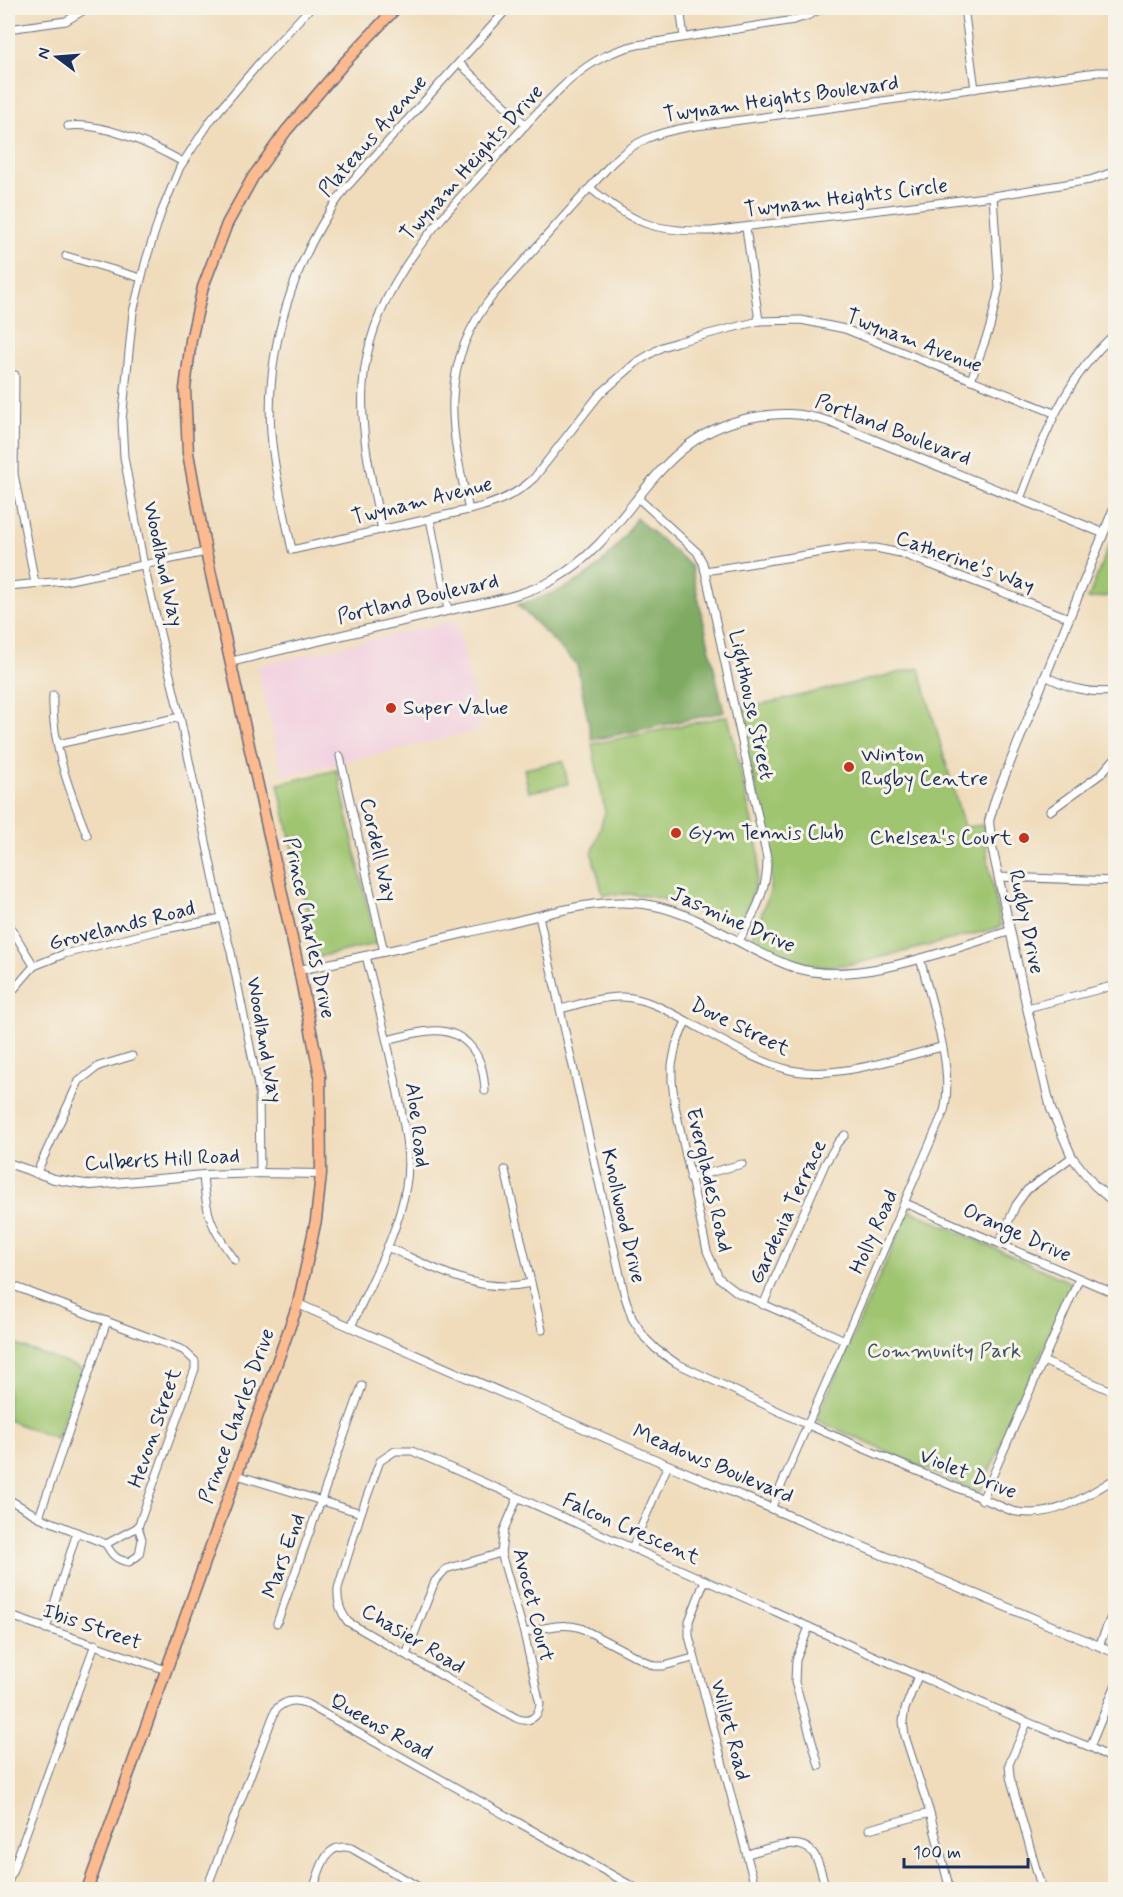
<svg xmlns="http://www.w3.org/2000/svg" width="1123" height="1897" viewBox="0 0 1123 1897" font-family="Mynerve,sans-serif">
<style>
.built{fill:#f2cfe0}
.green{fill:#9fc570;stroke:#5d7a67;stroke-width:1.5}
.forest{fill:#7faa62;stroke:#4d6c60;stroke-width:1.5}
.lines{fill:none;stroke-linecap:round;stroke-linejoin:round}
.minor-casing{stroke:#666c7f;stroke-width:9}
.tertiary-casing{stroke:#666c7f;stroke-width:10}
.trunk-casing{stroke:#666c7f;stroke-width:13}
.minor{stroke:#fff;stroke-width:7}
.tertiary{stroke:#fff;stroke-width:8}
.trunk{stroke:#fcba8e;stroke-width:10}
.poi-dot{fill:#c8321e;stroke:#f7f3e8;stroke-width:2}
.labels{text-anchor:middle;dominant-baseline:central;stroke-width:6;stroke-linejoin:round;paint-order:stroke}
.street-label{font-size:21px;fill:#1b2f5e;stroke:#f7f3e8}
.poi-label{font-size:21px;fill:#1b2f5e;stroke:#f7f3e8;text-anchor:start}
.park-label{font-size:21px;fill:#3c5462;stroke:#f7f3e8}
</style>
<rect width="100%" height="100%" fill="#f7f3e8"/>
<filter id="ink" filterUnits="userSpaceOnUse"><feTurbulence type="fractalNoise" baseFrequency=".0167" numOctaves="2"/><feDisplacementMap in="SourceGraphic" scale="12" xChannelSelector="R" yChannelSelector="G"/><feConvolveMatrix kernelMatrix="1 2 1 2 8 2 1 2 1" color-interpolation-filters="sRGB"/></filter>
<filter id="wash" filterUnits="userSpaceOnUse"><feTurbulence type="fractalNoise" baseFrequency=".008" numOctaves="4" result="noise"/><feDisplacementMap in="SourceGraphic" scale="24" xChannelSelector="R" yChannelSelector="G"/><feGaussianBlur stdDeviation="1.35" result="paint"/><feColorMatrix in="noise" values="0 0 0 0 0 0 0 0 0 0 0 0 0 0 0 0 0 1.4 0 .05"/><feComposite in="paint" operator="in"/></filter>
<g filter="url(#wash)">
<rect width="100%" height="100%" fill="#f0dcbb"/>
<polygon class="built" points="457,620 481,730 283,776 257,666"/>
<g class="green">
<polygon points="1115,530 1115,595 1088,599"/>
<polygon points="919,668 964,827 984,825 988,862 1001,927 891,955 853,964 822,967 792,960 751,941 770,892 772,860 738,710"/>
<path d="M728 716 759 854C759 870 752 915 736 922 724 926 678 903 662 899 642 894 623 893 603 895L592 854 605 812 592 744Z"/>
<polygon points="563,761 568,784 529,792 524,769"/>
<polygon points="337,770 376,944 317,957 278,784"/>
<polygon points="909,1210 1072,1283 980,1493 816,1420"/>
<polygon points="8,1342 83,1369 56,1439 8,1420"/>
</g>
<path class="forest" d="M636 518 691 566 724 712 592 740 577 665 518 605C577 586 604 573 636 518Z"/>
</g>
<g filter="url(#ink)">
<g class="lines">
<defs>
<g id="minor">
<path d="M508 8 345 189C294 258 265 348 271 433 274 472 284 511 292 550L477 508C499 502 517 494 534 478L599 395 637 362 662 347 677 342 759 321 801 320 845 329 1054 413"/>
<polyline points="680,8 684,37"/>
<polyline points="964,8 975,89"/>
<polyline points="8,29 66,21 88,8"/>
<polyline points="459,63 526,125"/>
<path d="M68 126C104 122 152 145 183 162"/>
<path d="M590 188C635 224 653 232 711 231L993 196 1090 180 1116 171"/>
<polyline points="746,228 759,321"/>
<polyline points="66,256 141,278"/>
<polyline points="15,375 14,474 35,583"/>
<polyline points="971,380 990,327 999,288 993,196"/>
<path d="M638 498 697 552 703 563 707 580 767 858C768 890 754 914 739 941"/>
<path d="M1020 499C1043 438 1065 377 1116 333"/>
<path d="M469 510C450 429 437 364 494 294L612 163C637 139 656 133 689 127L1097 72H1116"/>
<polyline points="430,519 448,610"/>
<path d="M382 530C372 482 360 435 363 386 368 298 426 234 483 172 508 144 533 116 560 89 583 67 605 52 637 45L794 20 807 16 823 8"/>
<polyline points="705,571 848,548 876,548 900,553 1069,618"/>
<polyline points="8,586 65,581 206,552"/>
<path d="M1045 676C1069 688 1088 694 1116 691"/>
<path d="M53 695C51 743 69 790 87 835"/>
<polyline points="58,744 180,717"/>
<polyline points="340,756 384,952"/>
<polyline points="1050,811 1101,774 1116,757"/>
<polyline points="998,877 1116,881"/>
<path d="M539 916 625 1297 632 1318 645 1338 656 1349 676 1363 808 1425 1012 1511C1051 1520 1084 1498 1116 1478"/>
<polyline points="8,923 34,966"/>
<polyline points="8,996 34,966 64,954 161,930 222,918"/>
<polyline points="1027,1008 1116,985"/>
<path d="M561 1009C580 1004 603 996 623 997 644 998 665 1009 683 1019 714 1036 756 1062 790 1070 837 1080 896 1058 942 1047"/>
<polyline points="686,1021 676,1045 672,1065 672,1081 675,1106 707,1251 719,1278 738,1293 845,1340"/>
<path d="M387 1040C415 1033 449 1020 471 1047 482 1060 484 1075 485 1091"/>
<polyline points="505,1170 542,1330"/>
<polyline points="260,1173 259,1091 231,952 222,918 180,717 144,566 124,457 122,421 133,312 146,260 161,213 180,167 211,120 260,62 310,8"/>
<polyline points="36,1174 79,1081 99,1066 132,1056"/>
<path d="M203 1175C206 1215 211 1228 235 1260"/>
<polyline points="690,1178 742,1164"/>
<polyline points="905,1203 1116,1294"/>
<polyline points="999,1243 1016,1205 1027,1190 1072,1157"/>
<path d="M387 1247C435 1268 478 1295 531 1283"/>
<path d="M8 1284 183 1350 195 1361V1369L138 1527 142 1539 139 1555 129 1562C116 1560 112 1555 106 1544"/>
<polyline points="763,1305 825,1164 838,1142 845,1135"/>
<path d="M351 1327C371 1281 398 1235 406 1186 411 1158 405 1131 400 1104 391 1054 378 1005 366 956"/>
<polyline points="1043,1361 1116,1393"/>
<polyline points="237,1475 361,1513"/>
<path d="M518 1497 504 1530 501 1553 524 1633 540 1704C539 1717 529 1724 516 1718L348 1622C340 1611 337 1602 338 1588L361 1513 380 1461 395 1451H412C527 1501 642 1552 756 1603 867 1653 977 1703 1090 1747L1116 1761"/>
<polyline points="8,1499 39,1517 106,1544 138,1527"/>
<polyline points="982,1500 1079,1279"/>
<path d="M771 1509 944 1111C955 1067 931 1003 920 958"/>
<polyline points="39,1517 107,1321"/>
<polyline points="632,1548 668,1465"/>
<polyline points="705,1580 689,1621 689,1636 756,1890"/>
<polyline points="8,1615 166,1670"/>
<polyline points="277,1623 362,1386"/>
<polyline points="809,1627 796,1660 795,1682 819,1766"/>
<polyline points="46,1629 77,1532"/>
<path d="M524 1633C544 1628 561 1622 581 1628L654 1666H664L693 1658"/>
<polyline points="1099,1646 1116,1604"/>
<polyline points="406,1655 435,1581 446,1569 501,1553"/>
<polyline points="918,1676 905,1709 903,1721 905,1736 930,1813 950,1890"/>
<polyline points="1027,1723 1009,1764 1010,1777 1042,1890"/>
<polyline points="1090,1747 1116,1684"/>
<polyline points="869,1829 930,1813"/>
<path d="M747 1854C768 1849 804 1833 816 1858 821 1867 823 1879 826 1890"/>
<polyline points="8,1883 95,1644"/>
<path d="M206 1890 276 1709C285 1701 293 1699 305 1703L639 1890"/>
<path d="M313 1890C320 1871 324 1841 351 1848L424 1890"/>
</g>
<g id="tertiary">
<polyline points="1116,503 996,797 989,821 992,847 1027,1008 1051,1109 1072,1157 1094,1185 1116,1204"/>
<path d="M230 662C301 645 371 628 442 612 479 603 521 598 555 579 636 532 650 438 749 418 779 412 801 412 830 422L1103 533"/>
<path d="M299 970C369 956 439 939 508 923 548 914 592 900 633 903 692 906 739 948 793 967 854 988 950 949 1010 931"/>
<polyline points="8,1163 54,1179 91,1185 203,1175 260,1173 321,1174"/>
<polyline points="298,1304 668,1465 1116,1653"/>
<polyline points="88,1886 97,1890"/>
</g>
<polyline id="trunk" points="87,1890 298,1304 316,1220 321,1174 320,1076 299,970 206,552 188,453 185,389 191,340 203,287 227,224 253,177 286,131 345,62 396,8"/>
</defs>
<use href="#minor" class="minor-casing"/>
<use href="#tertiary" class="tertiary-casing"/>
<use href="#trunk" class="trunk-casing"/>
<use href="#minor" class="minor"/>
<use href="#tertiary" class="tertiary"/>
<use href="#trunk" class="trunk"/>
</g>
</g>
<g class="poi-dot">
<circle cx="391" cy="708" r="6"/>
<circle cx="849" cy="767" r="6"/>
<circle cx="676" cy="833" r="6"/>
<circle cx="1024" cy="838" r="6"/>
</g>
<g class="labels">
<g class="street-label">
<text transform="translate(781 99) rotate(-8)">Twynam Heights Boulevard</text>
<text transform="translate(373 136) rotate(-49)">Plateaus Avenue</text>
<text transform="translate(472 163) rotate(-48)">Twynam Heights Drive</text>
<text transform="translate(846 198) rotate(-7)">Twynam Heights Circle</text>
<text transform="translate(914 341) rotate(21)">Twynam Avenue</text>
<text transform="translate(893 430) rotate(21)">Portland Boulevard</text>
<text transform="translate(422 501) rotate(-14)">Twynam Avenue</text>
<text transform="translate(965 562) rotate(20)">Catherine's Way</text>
<text transform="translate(163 564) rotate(78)">Woodland Way</text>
<text transform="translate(418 599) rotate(-13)">Portland Boulevard</text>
<text transform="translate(751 705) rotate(78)">Lighthouse Street</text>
<text transform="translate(378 850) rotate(77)">Cordell Way</text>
<text transform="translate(733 920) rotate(24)">Jasmine Drive</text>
<text transform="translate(1026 922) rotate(78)">Rugby Drive</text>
<text transform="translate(122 926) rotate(-14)">Grovelands Road</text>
<text transform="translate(309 928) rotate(78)">Prince Charles Drive</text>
<text transform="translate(740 1027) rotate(26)">Dove Street</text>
<text transform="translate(264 1040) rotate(80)">Woodland Way</text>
<text transform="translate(417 1125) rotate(83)">Aloe Road</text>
<text transform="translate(162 1160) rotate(-3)">Culberts Hill Road</text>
<text transform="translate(709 1180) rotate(77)">Everglades Road</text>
<text transform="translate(788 1212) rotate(-65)">Gardenia Terrace</text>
<text transform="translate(623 1216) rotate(77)">Knollwood Drive</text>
<text transform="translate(874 1232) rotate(-66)">Holly Road</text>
<text transform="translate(1017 1233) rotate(24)">Orange Drive</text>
<text transform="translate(237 1416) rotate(-70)">Prince Charles Drive</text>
<text transform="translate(155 1428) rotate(-71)">Hevon Street</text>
<text transform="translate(713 1464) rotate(23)">Meadows Boulevard</text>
<text transform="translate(968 1474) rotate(22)">Violet Drive</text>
<text transform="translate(631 1529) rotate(24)">Falcon Crescent</text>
<text transform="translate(284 1556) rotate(-70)">Mars End</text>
<text transform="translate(533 1605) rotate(76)">Avocet Court</text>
<text transform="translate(92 1627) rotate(19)">Ibis Street</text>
<text transform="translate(413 1639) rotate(31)">Chasier Road</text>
<text transform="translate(381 1727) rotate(29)">Queens Road</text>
<text transform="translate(730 1730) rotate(75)">Willet Road</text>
</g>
<g class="poi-label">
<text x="403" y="708">Super Value</text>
<text x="861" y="755">Winton<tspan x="861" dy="24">Rugby Centre</tspan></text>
<text x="688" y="833">Gym Tennis Club</text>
<text x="1012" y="838" text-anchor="end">Chelsea's Court</text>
</g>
<g class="park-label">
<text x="944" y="1351">Community Park</text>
</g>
</g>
<rect width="1123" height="1897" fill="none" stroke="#f7f3e8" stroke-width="30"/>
<g transform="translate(57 57) rotate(286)" stroke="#f7f3e8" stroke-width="4.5" paint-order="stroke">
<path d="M0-4.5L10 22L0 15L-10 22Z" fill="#1b2f5e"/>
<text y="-9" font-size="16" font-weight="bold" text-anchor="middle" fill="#1b2f5e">N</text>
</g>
<path d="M904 1858v9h124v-9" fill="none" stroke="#1b2f5e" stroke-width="3"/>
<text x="913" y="1858" font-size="18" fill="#1b2f5e" stroke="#f7f3e8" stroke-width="4.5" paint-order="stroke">100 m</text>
</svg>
